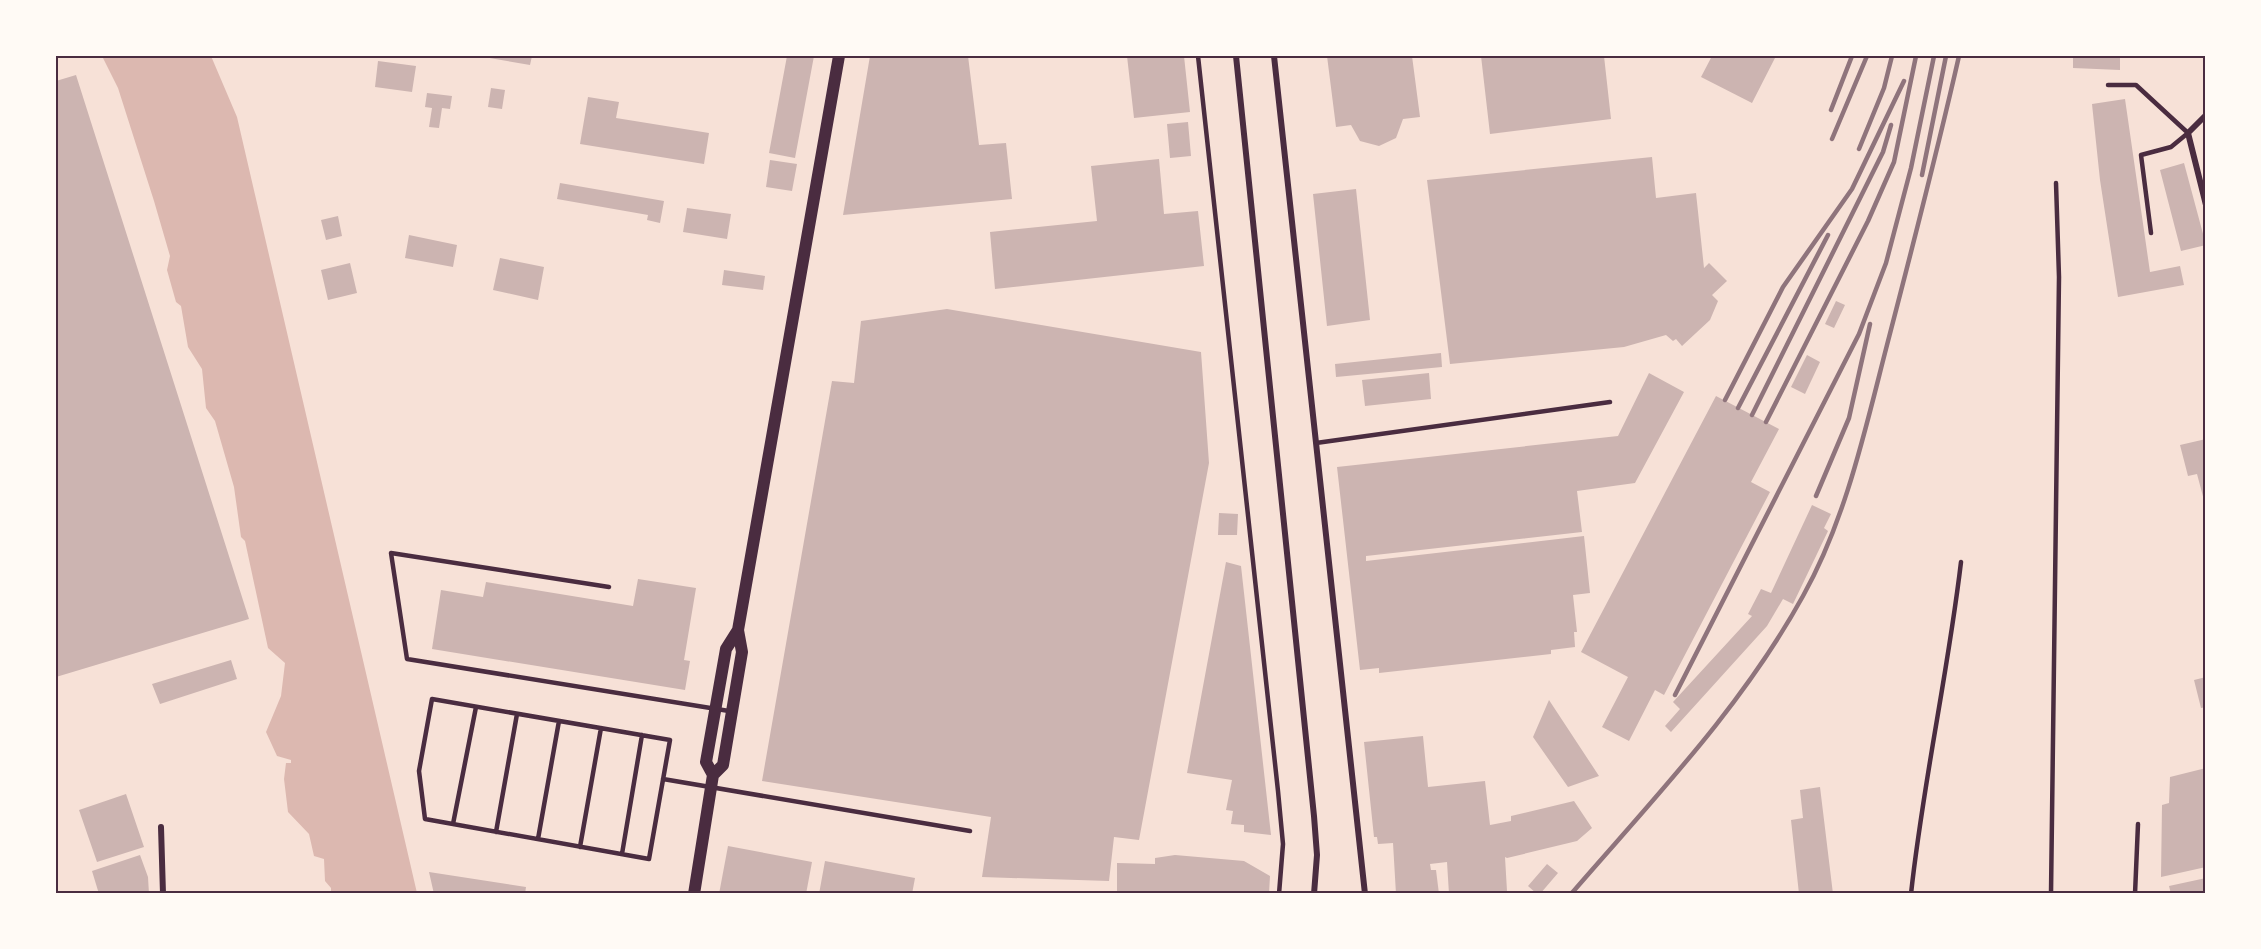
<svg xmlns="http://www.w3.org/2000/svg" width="2261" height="949" viewBox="0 0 2261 949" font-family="'Noto Sans',sans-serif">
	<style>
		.water { fill: #dcb8b0 }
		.building { fill: #ccb4b1 }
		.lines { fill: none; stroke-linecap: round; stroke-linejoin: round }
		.service { stroke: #4a2c40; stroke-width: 4.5 }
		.minor { stroke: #4a2c40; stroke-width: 6 }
		.secondary { stroke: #4a2c40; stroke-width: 12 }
		.rail { stroke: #8f747c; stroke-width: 4.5 }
		.neatline { fill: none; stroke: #4a2c40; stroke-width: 2 }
	</style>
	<rect width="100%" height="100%" fill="#f7e1d7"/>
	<!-- water -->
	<path class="water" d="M102 56H211L237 117 417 893H331V888L325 881 324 859 314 856 309 834 288 812 284 779 286 763H291V760L277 756 266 732 281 696 285 663 268 648 245 541 241 537 234 487 215 421 206 408 202 369 188 347 181 306 176 302 167 270 170 256 154 201 118 88Z"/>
	<!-- building -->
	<path class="building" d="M478 56H532L530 65Z
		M787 56H814L795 158 769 153Z
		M870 56H968L979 145 1006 143 1012 199 843 215Z
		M1127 56H1184L1190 112 1134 118Z
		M1327 56H1412L1420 117 1403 119 1396 138 1379 146 1360 141 1351 125 1336 127Z
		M1481 56H1604L1611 119 1490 134Z
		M1712 56H1776L1752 103 1701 77Z
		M2073 56H2120V70L2073 68Z
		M378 61 416 66 412 92 375 87Z
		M76 75 249 619 56 677V81Z
		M491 88 505 90 502 109 488 107Z
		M427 93 452 96 450 109 442 108 439 128 429 127 432 108 425 107Z
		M588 97 619 102 616 118 709 133 704 164 580 144Z
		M2125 99 2150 272 2180 266 2184 285 2118 297 2100 180 2092 104Z
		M1188 122 1191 156 1170 158 1167 124Z
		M1652 157 1656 198 1696 193 1704 268 1709 263 1727 281 1712 295 1718 301 1710 320 1682 346 1676 339 1673 341 1666 335 1624 347 1450 364 1427 180Z
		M1159 159 1164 214 1198 211 1204 266 995 289 990 232 1097 221 1091 166Z
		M770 160 797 164 792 191 766 187Z
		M2184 163 2206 245 2181 251 2160 170Z
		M560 183 664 201 660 223 647 220 648 215 557 199Z
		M1356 189 1370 320 1327 326 1313 194Z
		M687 208 731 214 727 239 683 232Z
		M338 216 342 236 326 240 321 220Z
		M409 235 457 245 453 267 405 258Z
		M500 258 544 267 538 300 493 290Z
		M350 263 357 293 328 300 321 270Z
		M724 270 765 276 763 290 722 285Z
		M1836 301 1845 305 1834 328 1825 324Z
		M947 309 1201 352 1209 463 1139 840 1114 837 1109 881 982 877 991 817 762 781 832 381 854 383 861 321Z
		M1441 353 1442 367 1336 377 1335 364Z
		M1807 355 1820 362 1805 394 1791 387Z
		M1429 373 1431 399 1365 406 1362 380Z
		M1649 373 1684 392 1635 483 1577 491 1582 532 1366 556V561L1584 536 1590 593 1573 595 1577 632H1574L1575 647 1551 650V654L1379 673V668L1360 670 1337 467 1618 436Z
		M1716 396 1779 429 1751 482 1770 492 1664 695 1655 690 1629 741 1602 727 1628 677 1581 652Z
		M2206 439V504H2205L2197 474 2188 476 2180 445Z
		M1812 505 1831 514 1824 528 1828 531 1793 604 1783 599 1767 626 1671 732 1665 726 1680 709 1673 702 1752 616 1748 614 1761 589 1771 593Z
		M1219 513 1238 514 1237 535H1218Z
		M1226 562 1241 566 1271 835 1244 832V825L1231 824 1233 811 1226 810 1232 780 1187 773Z
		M638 579 696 588 684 660 690 661 685 690 432 649 441 590 483 597 486 582 633 606Z
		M231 660 237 679 160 704 152 684Z
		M2206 677V707L2201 708 2194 680Z
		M1549 700 1599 776 1568 787 1533 737Z
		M1423 736 1428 787 1485 781 1490 825 1511 821V816L1574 801 1592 828 1577 841 1507 858 1505 857 1507 891 1449 894 1447 862 1430 864 1431 870H1436L1439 894H1396L1393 843 1378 844 1377 837H1374L1364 742Z
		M2206 768V867L2161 877 2162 805 2169 803 2170 777Z
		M1820 787 1833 894H1799L1791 820 1803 818 1800 790Z
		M126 794 144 847 97 862 79 810Z
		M728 846 812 862 806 894H719Z
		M140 855 148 877 149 894H99L92 871Z
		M1175 855 1244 861 1270 876 1269 894H1117V863L1155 864V858Z
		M825 861 915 878 912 894H819Z
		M1547 864 1558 873 1540 894H1537L1528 886Z
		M429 872 526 887 525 894H434Z
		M2206 878V894H2171L2169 886Z"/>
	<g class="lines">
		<!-- service -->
		<path class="service" d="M1198 56 1278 791 1283 844 1279 894
			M2108 85H2136L2188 133 2171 147 2141 155 2151 233
			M1316 443 1610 402
			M609 587 391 553 407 659 729 711
			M432 699 670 740 649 859 425 819 419 771Z
			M663 779 970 831
			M453 824 476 707
			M496 832 517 714
			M538 839 559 721
			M580 847 601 728
			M622 854 642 735
			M1911 894C1923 782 1948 673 1961 562
			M2051 894 2059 277 2056 183
			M2135 894 2138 824"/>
		<!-- minor -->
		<path class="minor" d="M1236 56 1314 816 1317 855 1314 894
			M1274 56 1365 894
			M2206 115 2188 133 2206 205
			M161 827 163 894"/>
		<!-- secondary -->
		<path class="secondary" d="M713 775 706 762 726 649 738 630 839 56
			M694 894 713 775 723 765 742 652 738 630"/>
		<!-- rail -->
		<path class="rail" d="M1831 110 1852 56
			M1832 139 1867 56
			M1859 149 1884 88 1892 56
			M1922 175 1946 56
			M1725 400 1783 287 1852 189 1904 81
			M1738 408 1828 235
			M1752 415 1883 152 1891 125
			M1766 422 1868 221 1894 162 1916 56
			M1816 496 1849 418 1870 324
			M1675 695 1859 334 1886 263 1911 168 1934 56
			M1571 894C1654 798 1742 707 1803 596 1846 519 1865 430 1887 345 1912 249 1937 153 1959 56"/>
	</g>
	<!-- border -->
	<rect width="2261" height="949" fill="none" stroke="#fffaf5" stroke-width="114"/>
	<rect x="57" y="57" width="2147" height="835" class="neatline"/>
</svg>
